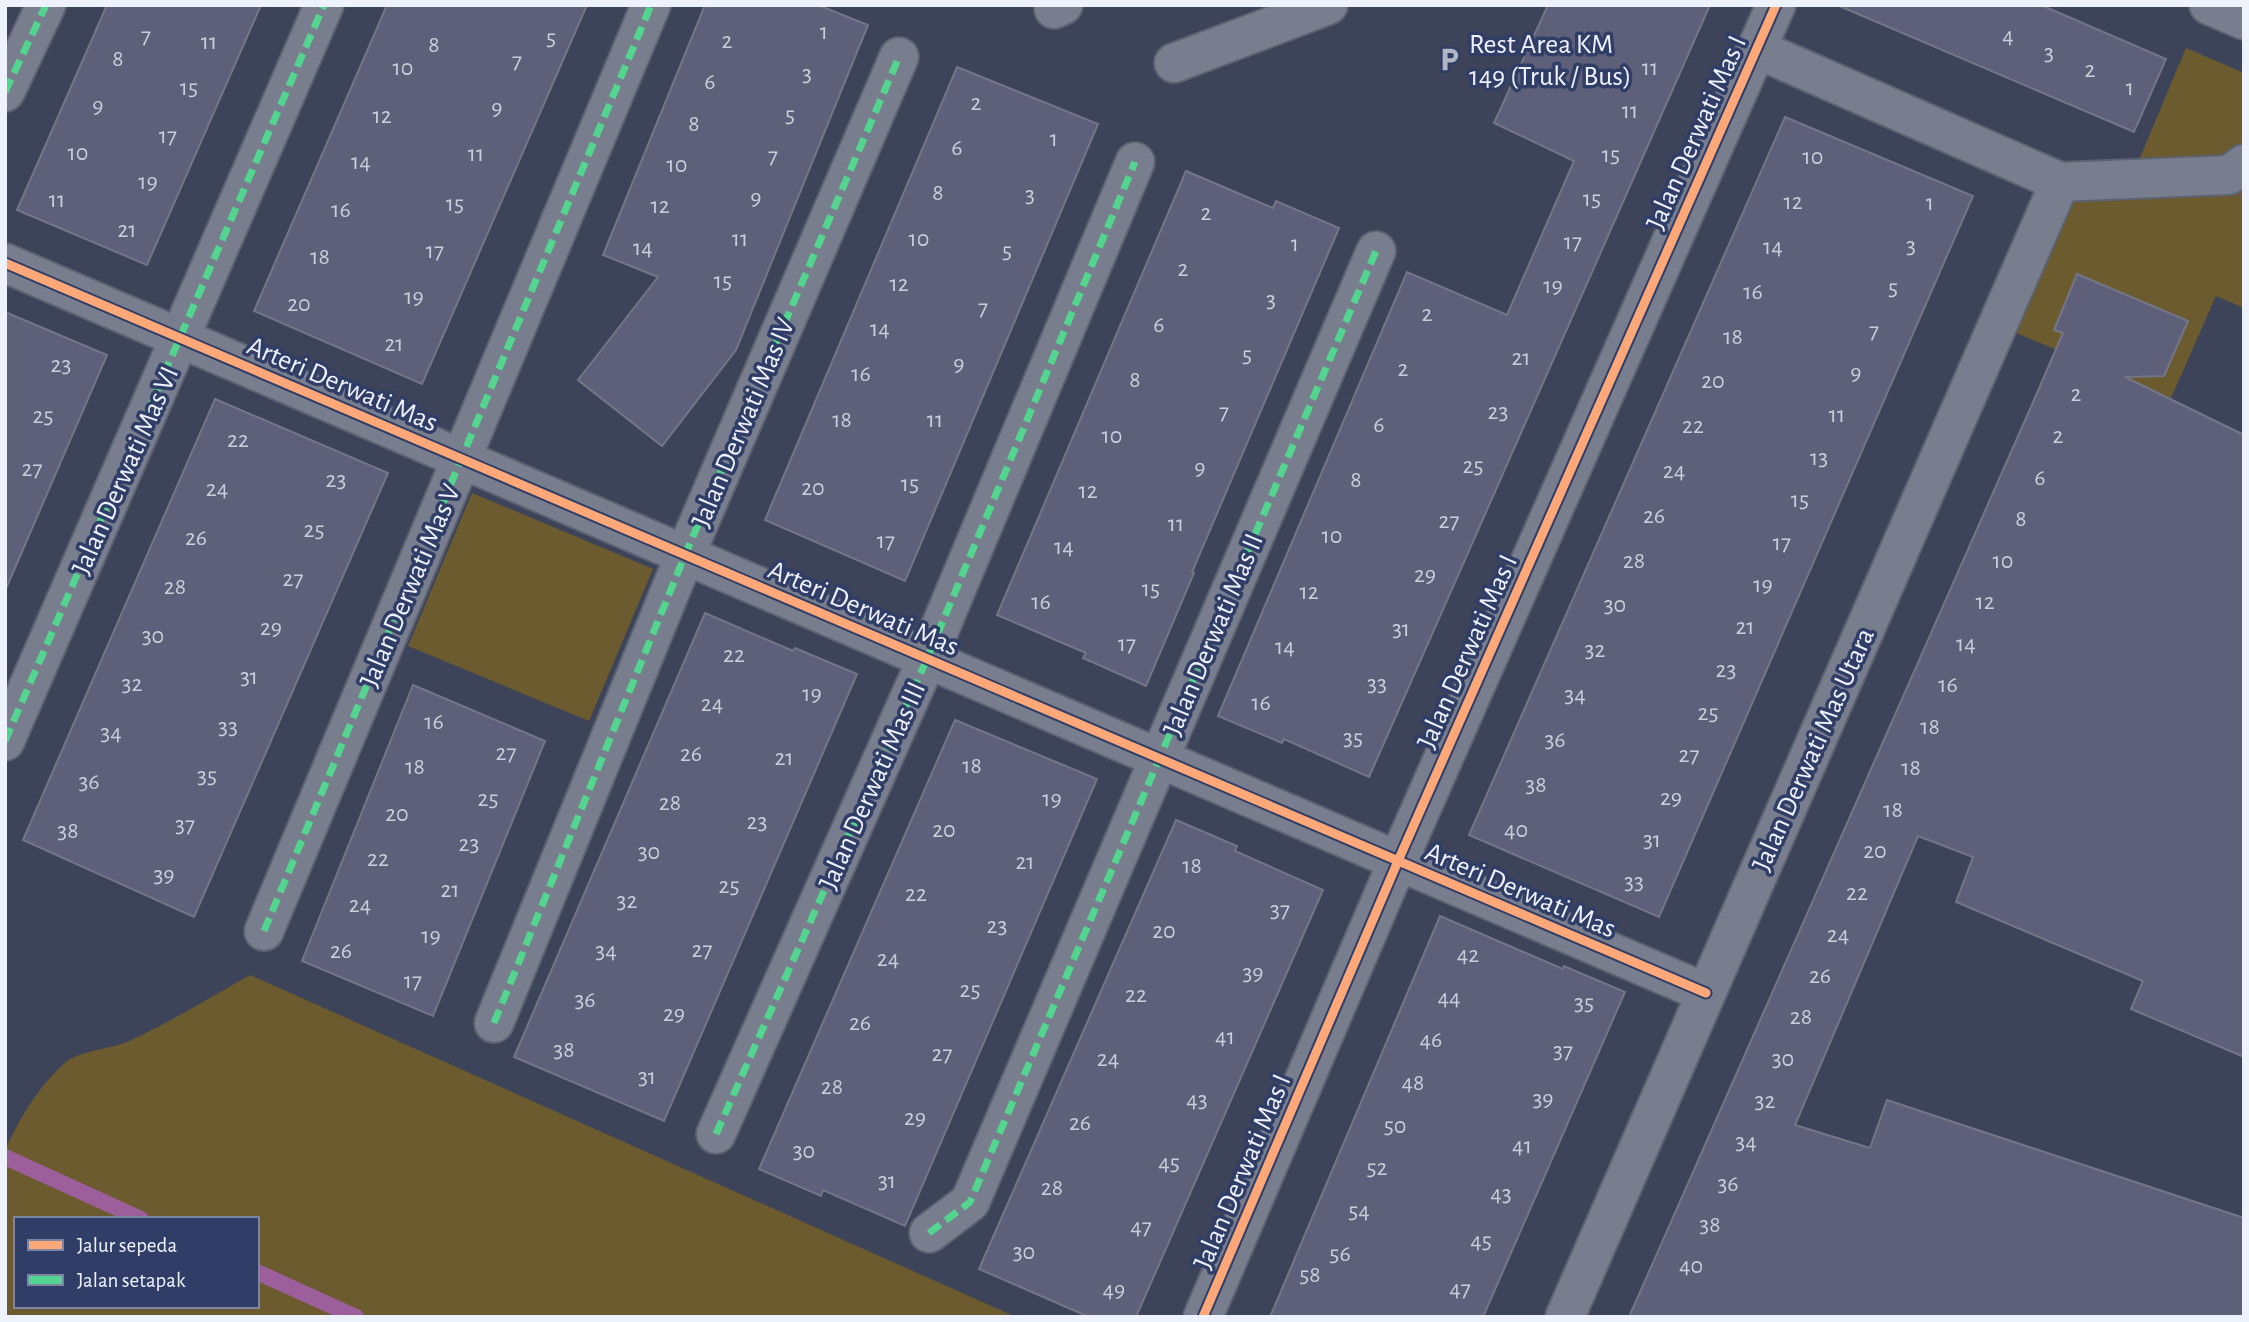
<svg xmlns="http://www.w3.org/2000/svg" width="2249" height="1322" viewBox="0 0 2249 1322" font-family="'Alegreya Sans',sans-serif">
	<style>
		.green { fill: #6c5b2e; fill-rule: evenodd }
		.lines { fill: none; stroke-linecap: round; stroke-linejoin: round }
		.stream { stroke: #9d5e9c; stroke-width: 16 }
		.building { fill: #5e5f78; stroke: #737689; stroke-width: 2 }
		.minor-casing { stroke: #5c6271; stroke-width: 42 }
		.minor { stroke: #787e8d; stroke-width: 38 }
		.quiet { stroke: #53d58f; stroke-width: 7; stroke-dasharray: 14 7; stroke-linecap: butt }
		.cycleway-casing { stroke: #303e67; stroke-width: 13 }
		.cycleway { stroke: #fea87a; stroke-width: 9 }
		.labels { text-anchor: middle; stroke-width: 7; stroke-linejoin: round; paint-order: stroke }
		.number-label { font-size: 24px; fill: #cacddb }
		.poi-label { font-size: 28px; fill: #eef2fc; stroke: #303e67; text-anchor: start }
		.street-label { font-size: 28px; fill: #eef2fc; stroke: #303e67 }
	</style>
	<rect width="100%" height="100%" fill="#3d445a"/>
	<!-- green -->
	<path class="green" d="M2186 48 2244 73V308L2216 296 2171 398 2014 332 2070 201 2124 196Z
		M472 493 653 569 589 721 408 646Z
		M250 975 1016 1317H5V1150C20 1118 39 1085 66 1062 79 1051 110 1049 127 1042 169 1023 209 998 250 975ZM16 1219H257V1306H16Z"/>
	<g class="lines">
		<!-- stream -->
		<path class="stream" d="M5 1157 141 1219
			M257 1272 356 1317"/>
	</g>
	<!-- building -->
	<path class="building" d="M107 5H261L147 265 17 210Z
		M387 5H587L422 384 254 311Z
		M705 5H818L868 25 736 350 662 446 578 380 658 277 603 255Z
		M1548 5H1710L1369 777 1284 739 1282 743 1218 716 1407 272 1507 315 1574 161 1494 123Z
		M1837 5H2041L2166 59 2134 132Z
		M957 67 1098 124 905 581 765 520Z
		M1785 117 1973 196 1659 917 1469 835Z
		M1186 171 1273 208 1276 201 1339 228 1192 572 1194 573 1146 686 1083 658 1086 653 997 615Z
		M2077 274 2188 321 2164 376 2125 377 2244 435V1057L2131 1009 2143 981 1956 902 1973 857 1918 836 1795 1125 1870 1148 1887 1100 2244 1218V1317H1629L2034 400 2063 333 2054 330Z
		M5 312 107 355 5 591Z
		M215 399 388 473 194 917 23 840Z
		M705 613 793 651 795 648 857 674 664 1121 514 1057Z
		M413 685 545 741 433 1016 302 961Z
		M955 720 1097 779 905 1226 823 1190 821 1196 759 1169Z
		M1176 820 1237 846 1235 851 1323 890 1136 1317H1089L979 1269Z
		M1440 916 1563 969 1564 966 1625 992 1483 1317H1270Z"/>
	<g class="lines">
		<defs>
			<path id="minor" d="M2209 5 2244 20
				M1054 9 1063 5
				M1757 49 2060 182 2229 175 2244 164
				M1174 63 1328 5
				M5 92 46 5
				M5 263 1706 993
				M5 741 324 5
				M264 931 651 5
				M494 1023 685 555 899 57
				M716 1134 927 659 1135 162
				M929 1233 970 1202 1376 251
				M1203 1317 1398 861 1776 5
				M1565 1317 2060 182"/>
		</defs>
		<!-- minor casing -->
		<use href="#minor" class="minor-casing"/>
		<!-- minor -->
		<use href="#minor" class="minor"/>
		<!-- quiet -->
		<path class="quiet" d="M5 92 46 5
			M5 741 324 5
			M264 931 651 5
			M494 1023 685 555 899 57
			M716 1134 927 659 1135 162
			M929 1233 970 1202 1376 251"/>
		<defs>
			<path id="cycleway" d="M5 263 1706 993
				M1203 1317 1398 861 1776 5"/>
		</defs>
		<!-- cycleway casing -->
		<use href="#cycleway" class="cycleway-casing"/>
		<!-- cycleway -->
		<use href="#cycleway" class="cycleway"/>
	</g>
	<!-- icons -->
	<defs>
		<symbol id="parking-bare" viewBox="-9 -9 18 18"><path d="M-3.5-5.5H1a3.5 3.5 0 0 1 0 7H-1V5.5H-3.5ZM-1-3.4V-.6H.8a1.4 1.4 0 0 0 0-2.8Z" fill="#b0b5c3" stroke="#303e67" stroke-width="2.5" paint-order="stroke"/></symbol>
	</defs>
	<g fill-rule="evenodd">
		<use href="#parking-bare" x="1432" y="42" width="35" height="35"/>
	</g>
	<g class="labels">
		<!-- number labels -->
		<g class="number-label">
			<text x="824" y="39">1</text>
			<text x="146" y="43">7</text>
			<text x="2008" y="43">4</text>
			<text x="551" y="45">5</text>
			<text x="727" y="48">2</text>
			<text x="209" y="49">11</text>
			<text x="434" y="52">8</text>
			<text x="2049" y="60">3</text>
			<text x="118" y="66">8</text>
			<text x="517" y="68">7</text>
			<text x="403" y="75">10</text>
			<text x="1650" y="75">11</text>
			<text x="2090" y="77">2</text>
			<text x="807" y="81">3</text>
			<text x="710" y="89">6</text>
			<text x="189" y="95">15</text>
			<text x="2130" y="95">1</text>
			<text x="976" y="110">2</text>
			<text x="98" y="113">9</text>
			<text x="497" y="115">9</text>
			<text x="1630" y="118">11</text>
			<text x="790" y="122">5</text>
			<text x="382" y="123">12</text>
			<text x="694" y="131">8</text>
			<text x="168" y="143">17</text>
			<text x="1054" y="146">1</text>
			<text x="957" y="155">6</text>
			<text x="78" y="160">10</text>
			<text x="476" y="161">11</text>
			<text x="1611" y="162">15</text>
			<text x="773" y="163">7</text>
			<text x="1813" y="164">10</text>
			<text x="361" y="169">14</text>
			<text x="677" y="172">10</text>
			<text x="148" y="189">19</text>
			<text x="938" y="200">8</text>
			<text x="1030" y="202">3</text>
			<text x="756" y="205">9</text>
			<text x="1592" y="206">15</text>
			<text x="57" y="207">11</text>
			<text x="1793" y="209">12</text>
			<text x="1930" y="210">1</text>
			<text x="455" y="211">15</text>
			<text x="660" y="213">12</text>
			<text x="341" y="217">16</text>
			<text x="1206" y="220">2</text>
			<text x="127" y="237">21</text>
			<text x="740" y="246">11</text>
			<text x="919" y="246">10</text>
			<text x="1573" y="249">17</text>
			<text x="1295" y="251">1</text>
			<text x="1911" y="253">3</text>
			<text x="1773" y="254">14</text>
			<text x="643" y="255">14</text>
			<text x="435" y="258">17</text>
			<text x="1007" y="258">5</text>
			<text x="320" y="264">18</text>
			<text x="1183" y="276">2</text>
			<text x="723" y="288">15</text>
			<text x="899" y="291">12</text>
			<text x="1553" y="293">19</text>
			<text x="1893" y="295">5</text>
			<text x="1753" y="299">16</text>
			<text x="414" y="304">19</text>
			<text x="1271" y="307">3</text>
			<text x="299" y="311">20</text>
			<text x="983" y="315">7</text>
			<text x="1427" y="321">2</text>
			<text x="1159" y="332">6</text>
			<text x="880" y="336">14</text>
			<text x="1874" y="338">7</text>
			<text x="1733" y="344">18</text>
			<text x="394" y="351">21</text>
			<text x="1247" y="362">5</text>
			<text x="1521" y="365">21</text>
			<text x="959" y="371">9</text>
			<text x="61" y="372">23</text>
			<text x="1403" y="376">2</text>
			<text x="1856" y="380">9</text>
			<text x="861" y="381">16</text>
			<text x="1135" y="387">8</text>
			<text x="1713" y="388">20</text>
			<text x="2076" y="401">2</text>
			<text x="1224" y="419">7</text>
			<text x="1498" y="419">23</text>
			<text x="1837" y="422">11</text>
			<text x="43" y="423">25</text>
			<text x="842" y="427">18</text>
			<text x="935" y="427">11</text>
			<text x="1379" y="432">6</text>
			<text x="1693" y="433">22</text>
			<text x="1112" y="443">10</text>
			<text x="2058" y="443">2</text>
			<text x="238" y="447">22</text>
			<text x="1819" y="465">13</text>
			<text x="1473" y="473">25</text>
			<text x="1200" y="475">9</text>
			<text x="32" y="476">27</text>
			<text x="1674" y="478">24</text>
			<text x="2040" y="485">6</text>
			<text x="336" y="487">23</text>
			<text x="1356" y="487">8</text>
			<text x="910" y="491">15</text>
			<text x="813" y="495">20</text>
			<text x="217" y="496">24</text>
			<text x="1088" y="498">12</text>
			<text x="1800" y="507">15</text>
			<text x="1654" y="523">26</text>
			<text x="2021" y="526">8</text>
			<text x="1449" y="528">27</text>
			<text x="1176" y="531">11</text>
			<text x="314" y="537">25</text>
			<text x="1332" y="543">10</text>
			<text x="196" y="545">26</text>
			<text x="886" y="548">17</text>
			<text x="1782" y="550">17</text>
			<text x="1064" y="554">14</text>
			<text x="1634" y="568">28</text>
			<text x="2003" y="568">10</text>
			<text x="1425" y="582">29</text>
			<text x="293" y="586">27</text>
			<text x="1763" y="592">19</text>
			<text x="175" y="594">28</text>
			<text x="1151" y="596">15</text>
			<text x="1309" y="599">12</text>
			<text x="1041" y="609">16</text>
			<text x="1985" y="609">12</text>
			<text x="1615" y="612">30</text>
			<text x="1745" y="634">21</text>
			<text x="271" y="635">29</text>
			<text x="1401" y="636">31</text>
			<text x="153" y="643">30</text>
			<text x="1127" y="651">17</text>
			<text x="1966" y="651">14</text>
			<text x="1285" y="654">14</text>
			<text x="1595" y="657">32</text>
			<text x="734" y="662">22</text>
			<text x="1726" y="677">23</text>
			<text x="249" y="684">31</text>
			<text x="132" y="691">32</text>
			<text x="1377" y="691">33</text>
			<text x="1948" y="692">16</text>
			<text x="812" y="701">19</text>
			<text x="1575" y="702">34</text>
			<text x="1261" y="710">16</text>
			<text x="712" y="711">24</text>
			<text x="1708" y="720">25</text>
			<text x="434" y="729">16</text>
			<text x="228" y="734">33</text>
			<text x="1930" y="734">18</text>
			<text x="111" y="740">34</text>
			<text x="1353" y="745">35</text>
			<text x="1555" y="747">36</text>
			<text x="506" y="760">27</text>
			<text x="691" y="761">26</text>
			<text x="1689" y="762">27</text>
			<text x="784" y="765">21</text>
			<text x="972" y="773">18</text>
			<text x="415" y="774">18</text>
			<text x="1911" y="775">18</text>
			<text x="207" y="783">35</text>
			<text x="89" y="789">36</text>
			<text x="1536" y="792">38</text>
			<text x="1671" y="805">29</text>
			<text x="488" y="806">25</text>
			<text x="1052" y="806">19</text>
			<text x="670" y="810">28</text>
			<text x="1893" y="817">18</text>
			<text x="397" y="821">20</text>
			<text x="757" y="829">23</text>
			<text x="185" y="832">37</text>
			<text x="944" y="837">20</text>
			<text x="1516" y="837">40</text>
			<text x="68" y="838">38</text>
			<text x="1652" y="847">31</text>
			<text x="469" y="851">23</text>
			<text x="1875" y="858">20</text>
			<text x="649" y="859">30</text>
			<text x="378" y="866">22</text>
			<text x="1025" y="869">21</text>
			<text x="1192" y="873">18</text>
			<text x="164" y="882">39</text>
			<text x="1634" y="889">33</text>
			<text x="729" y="893">25</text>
			<text x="450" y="897">21</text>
			<text x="1857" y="900">22</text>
			<text x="916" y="901">22</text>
			<text x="627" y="908">32</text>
			<text x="360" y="912">24</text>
			<text x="1280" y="917">37</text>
			<text x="997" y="933">23</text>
			<text x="1164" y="938">20</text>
			<text x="1838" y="942">24</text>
			<text x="431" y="943">19</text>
			<text x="702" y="957">27</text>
			<text x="341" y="958">26</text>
			<text x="606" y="958">34</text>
			<text x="1468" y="962">42</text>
			<text x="888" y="966">24</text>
			<text x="1253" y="980">39</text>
			<text x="1820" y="983">26</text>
			<text x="413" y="988">17</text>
			<text x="970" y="997">25</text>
			<text x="1136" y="1002">22</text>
			<text x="1449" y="1005">44</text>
			<text x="585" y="1007">36</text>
			<text x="1584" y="1010">35</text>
			<text x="674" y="1021">29</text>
			<text x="1801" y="1024">28</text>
			<text x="860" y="1030">26</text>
			<text x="1225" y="1044">41</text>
			<text x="1431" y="1047">46</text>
			<text x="564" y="1057">38</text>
			<text x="1563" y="1058">37</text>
			<text x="942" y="1061">27</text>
			<text x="1108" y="1066">24</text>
			<text x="1783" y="1066">30</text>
			<text x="647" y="1084">31</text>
			<text x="1413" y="1090">48</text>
			<text x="832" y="1094">28</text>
			<text x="1543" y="1106">39</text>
			<text x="1197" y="1107">43</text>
			<text x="1765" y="1108">32</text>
			<text x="915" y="1125">29</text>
			<text x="1080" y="1130">26</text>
			<text x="1395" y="1133">50</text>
			<text x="1746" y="1149">34</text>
			<text x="1522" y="1153">41</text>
			<text x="804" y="1158">30</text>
			<text x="1169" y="1170">45</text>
			<text x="1377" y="1175">52</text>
			<text x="887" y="1188">31</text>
			<text x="1728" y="1191">36</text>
			<text x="1052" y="1195">28</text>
			<text x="1501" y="1201">43</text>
			<text x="1359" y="1218">54</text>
			<text x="1710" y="1232">38</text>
			<text x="1141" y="1234">47</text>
			<text x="1481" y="1248">45</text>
			<text x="1024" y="1259">30</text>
			<text x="1340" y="1261">56</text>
			<text x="1691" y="1273">40</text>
			<text x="1310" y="1282">58</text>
			<text x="1460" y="1296">47</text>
			<text x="1114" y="1297">49</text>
		</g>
		<!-- poi labels -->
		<g class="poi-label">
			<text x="1469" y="53">Rest Area KM<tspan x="1469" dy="32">149 (Truk / Bus)</tspan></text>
		</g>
		<!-- street labels -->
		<g class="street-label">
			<text transform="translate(1695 132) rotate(-66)" y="10">Jalan Derwati Mas I</text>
			<text transform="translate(343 383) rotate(23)" y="10">Arteri Derwati Mas</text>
			<text transform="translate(742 422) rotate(-67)" y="10">Jalan Derwati Mas IV</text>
			<text transform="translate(124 470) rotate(-66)" y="10">Jalan Derwati Mas VI</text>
			<text transform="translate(409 585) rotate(-67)" y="10">Jalan Derwati Mas V</text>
			<text transform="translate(864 607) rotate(23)" y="10">Arteri Derwati Mas</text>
			<text transform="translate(1212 634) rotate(-67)" y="10">Jalan Derwati Mas II</text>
			<text transform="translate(1466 651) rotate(-66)" y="10">Jalan Derwati Mas I</text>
			<text transform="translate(1812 749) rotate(-66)" y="10">Jalan Derwati Mas Utara</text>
			<text transform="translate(871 785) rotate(-66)" y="10">Jalan Derwati Mas III</text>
			<text transform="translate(1521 889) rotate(23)" y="10">Arteri Derwati Mas</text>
			<text transform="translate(1241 1171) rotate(-67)" y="10">Jalan Derwati Mas I</text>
		</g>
	</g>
	<!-- border -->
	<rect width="2249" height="1322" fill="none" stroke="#eef2fc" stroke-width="14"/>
	<!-- legend -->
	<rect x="14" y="1217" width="245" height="91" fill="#303e67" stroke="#7c86a3" stroke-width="2"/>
	<rect x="28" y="1240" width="35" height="10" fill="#fea87a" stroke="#7c86a3" stroke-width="2"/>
	<text x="77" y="1252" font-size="21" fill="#eef2fc">Jalur sepeda</text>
	<rect x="28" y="1275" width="35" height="10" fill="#53d58f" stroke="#7c86a3" stroke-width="2"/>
	<text x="77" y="1287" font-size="21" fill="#eef2fc">Jalan setapak</text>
</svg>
